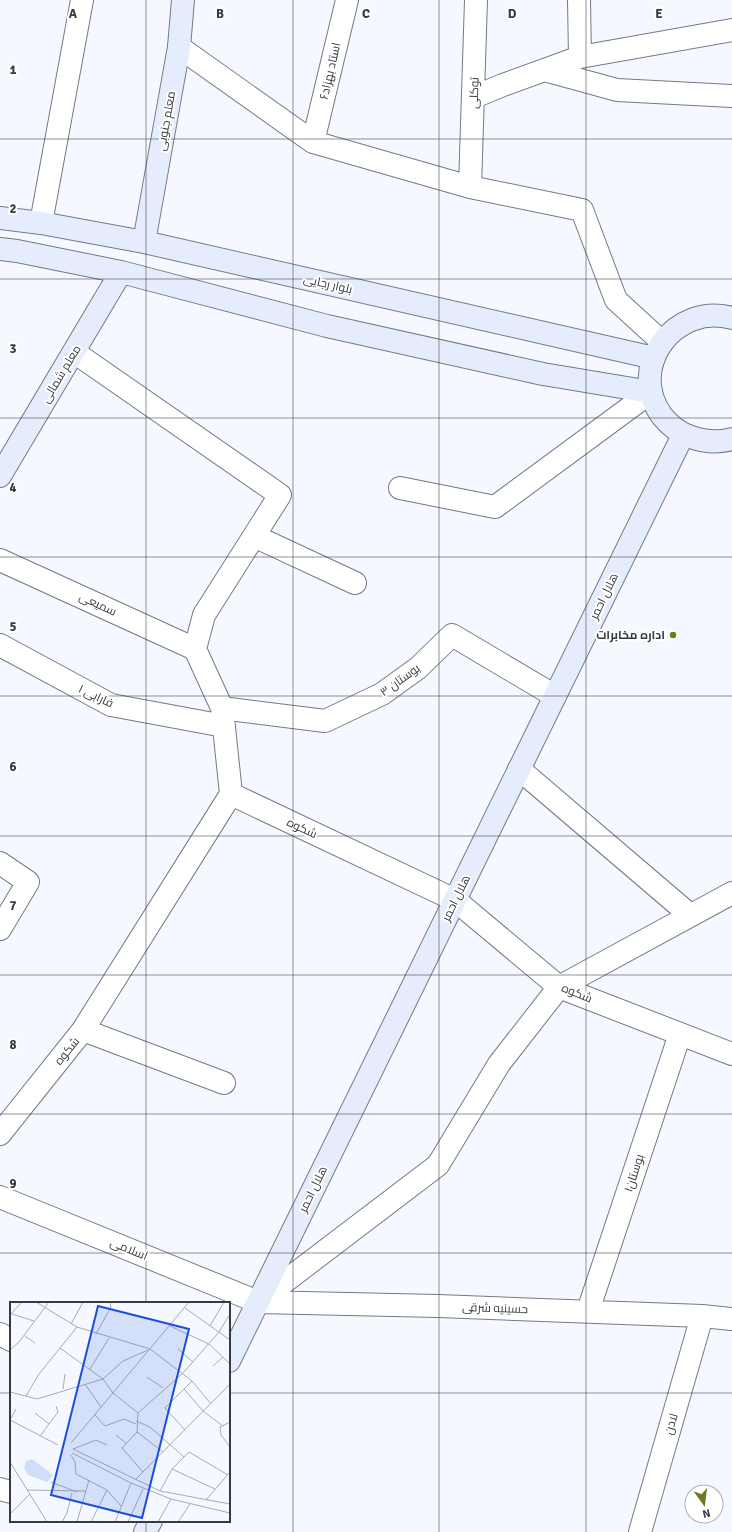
<svg xmlns="http://www.w3.org/2000/svg" width="732" height="1532" viewBox="0 0 732 1532" font-family="Signika,Cairo,sans-serif">
	<style>
		.lines { fill: none; stroke-linecap: round; stroke-linejoin: round }
		.street-casing { stroke: #737a87; stroke-width: 24 }
		.secondary-casing { stroke: #737a87; stroke-width: 24 }
		.street { stroke: #fff; stroke-width: 22 }
		.secondary { stroke: #e5edfc; stroke-width: 22 }
		.grid { fill: none; stroke: #373a40; stroke-width: 1; stroke-opacity: 0.55 }
		.poi-dot { fill: #747921; stroke: #fff; stroke-width: 1.5 }
		.labels { text-anchor: middle; stroke-width: 4; stroke-linejoin: round; paint-order: stroke }
		.street-label { font-size: 12px; fill: #373a40; stroke: #fff }
		.poi-label { font-size: 12px; font-weight: bold; fill: #373a40; stroke: #fff; text-anchor: end }
		.inset-road { fill: none; stroke: #a9adb3; stroke-width: 1 }
		.view { fill: #1d4ed8; fill-opacity: 0.15; stroke: #1d4ed8; stroke-width: 2 }
		.inset-edge { fill: none; stroke: #373a40; stroke-width: 2 }
		.grid-label { font-size: 13px; text-anchor: middle; font-weight: bold; fill: #373a40; stroke: #fff; stroke-width: 4; stroke-linejoin: round; paint-order: stroke }
	</style>
	<rect width="100%" height="100%" fill="#f5f9ff"/>
	<g class="lines">
		<defs>
			<path id="street" d="M579 0 580 57
				M179 47 313 142 470 187 582 210 616 300 662 342
				M544 70 617 90 732 96
				M474 97 503 85 580 57 732 30
				M313 142 347 0
				M470 187 476 0
				M41 223 82 0
				M74 352 280 495 204 615 195 649 222 708 231 794
				M400 488 495 507 651 392
				M254 536 355 583
				M0 560 195 649
				M0 645 111 705 224 726
				M222 708 325 721 382 694 418 668 452 635 555 696
				M519 769 690 915
				M0 863 28 882 0 929
				M83 1030 224 1083
				M0 1134 83 1030 231 794 455 900 559 987 732 1054
				M0 1197 258 1302 438 1306 702 1316 732 1319
				M258 1302 438 1165 499 1064 559 987 732 893
				M588 1311 680 1034
				M0 1334 11 1340
				M0 1489 11 1492
				M640 1532 702 1316"/>
			<path id="secondary" d="M0 218 41 223 144 242 654 358
				M144 242 179 47 183 0
				M0 249 17 251 121 272 327 326 543 374 651 392
				M732 318C675 302 626 367 662 416 670 426 679 433 691 437 705 442 718 443 732 439
				M0 476 121 272
				M229 1361 683 435
				M145 1532 151 1521"/>
		</defs>
		<!-- street casing -->
		<use href="#street" class="street-casing"/>
		<!-- secondary casing -->
		<use href="#secondary" class="secondary-casing"/>
		<!-- street -->
		<use href="#street" class="street"/>
		<!-- secondary -->
		<use href="#secondary" class="secondary"/>
	</g>
	<!-- grid -->
	<path class="grid" d="M146 0V1303M293 0V1532M439 0V1532M586 0V1532M0 139H732M0 279H732M0 418H732M0 557H732M0 696H732M0 836H732M0 975H732M0 1114H732M0 1253H732M0 1393H11M229 1393H732M146 1521V1532"/>
	<!-- markers -->
	<circle class="poi-dot" cx="673" cy="635" r="4"/>
	<g class="labels">
		<!-- street labels -->
		<g class="street-label">
			<text transform="translate(330 71) rotate(-77)" y="4">استاد بهزاد۶</text>
			<text transform="translate(474 93) rotate(-88)" y="4">توکلی</text>
			<text transform="translate(166 121) rotate(-80)" y="4">معلم جنوبی</text>
			<text transform="translate(328 284) rotate(13)" y="4">بلوار رجایی</text>
			<text transform="translate(61 374) rotate(-59)" y="4">معلم شمالی</text>
			<text transform="translate(604 596) rotate(-64)" y="4">هلال احمر</text>
			<text transform="translate(98 604) rotate(25)" y="4">سمیعی</text>
			<text transform="translate(400 680) rotate(-36)" y="4">بوستان ٣</text>
			<text transform="translate(96 696) rotate(26)" y="4">فارابی ۱</text>
			<text transform="translate(302 828) rotate(25)" y="4">شکوه</text>
			<text transform="translate(456 898) rotate(-64)" y="4">هلال احمر</text>
			<text transform="translate(577 993) rotate(22)" y="4">شکوه</text>
			<text transform="translate(67 1051) rotate(-51)" y="4">شکوه</text>
			<text transform="translate(634 1173) rotate(-72)" y="4">بوستان۱</text>
			<text transform="translate(313 1189) rotate(-64)" y="4">هلال احمر</text>
			<text transform="translate(129 1249) rotate(22)" y="4">اسلامی</text>
			<text transform="translate(495 1308) rotate(2)" y="4">حسینیه شرقی</text>
			<text transform="translate(671 1424) rotate(-74)" y="4">لادن</text>
		</g>
		<!-- poi labels -->
		<g class="poi-label">
			<text x="665" y="639">اداره مخابرات</text>
		</g>
	</g>
	<!-- overview -->
	<g transform="translate(10 1302)">
		<rect width="220" height="220" fill="#f5f9ff"/>
		<path d="M22 157 43 173 37 180 18 173 14 166 16 159Z" fill="#cfdffa"/>
		<path class="inset-road" d="M26 0 67 25 140 47 182 79 201 102M175 6 220 38M1 12 12 0M2 12 24 19M61 22 73 0M160 24 199 42 220 62M200 24 214 0M86 32 101 5 100 0M15 34 25 41M50 46 93 77 103 91 128 111 173 71 209 30 220 12M168 47 183 60M0 48 9 40 39 0M203 64 213 55M80 67 99 36M137 75 153 86M75 82 91 105M53 87 55 72M174 87 193 109 213 124M0 90 27 97 93 77 113 59 138 48M16 94 29 72 67 25M25 111 39 122M128 111 127 130 112 146 133 170M85 113 95 124 114 117 126 122M0 118 6 107M0 118 48 143M126 119 140 125 174 155M220 120 210 125 211 133 220 145M175 128 155 106 182 79M127 130 153 150M106 133 117 142M30 134 48 110 46 104M61 141 179 0M63 147 86 138 97 143M63 147 150 189 220 202M62 151 121 181 161 197 220 211M61 153 65 160 66 172 97 188 111 204M0 160 37 220M162 167 205 187M125 178 220 82M41 180 67 190M18 188 76 189M150 189 162 167 179 150 218 173M196 198 220 170M0 212 20 192M52 220 57 211 62 191M67 220 79 178M81 220 97 188M105 220 121 181M118 220 133 187M148 220 161 197M168 220 180 202"/>
		<path class="view" d="M88 4 179 27 132 216 41 193Z"/>
		<rect width="220" height="220" class="inset-edge"/>
	</g>
	<g class="grid-label">
		<text x="73" y="18">A</text>
		<text x="220" y="18">B</text>
		<text x="366" y="18">C</text>
		<text x="512" y="18">D</text>
		<text x="659" y="18">E</text>
		<text x="13" y="74">1</text>
		<text x="13" y="213">2</text>
		<text x="13" y="353">3</text>
		<text x="13" y="492">4</text>
		<text x="13" y="631">5</text>
		<text x="13" y="771">6</text>
		<text x="13" y="910">7</text>
		<text x="13" y="1049">8</text>
		<text x="13" y="1188">9</text>
	</g>
	<!-- north arrow -->
	<g transform="translate(704 1504) rotate(166)"><circle r="19" fill="#ffffff" stroke="#afb0b3"/>
	<path d="M0-3L7 15L0 10L-7 15Z" fill="#747921"/>
	<text y="-6" font-size="11" font-weight="bold" text-anchor="middle" fill="#373a40">N</text>
	</g>
</svg>
